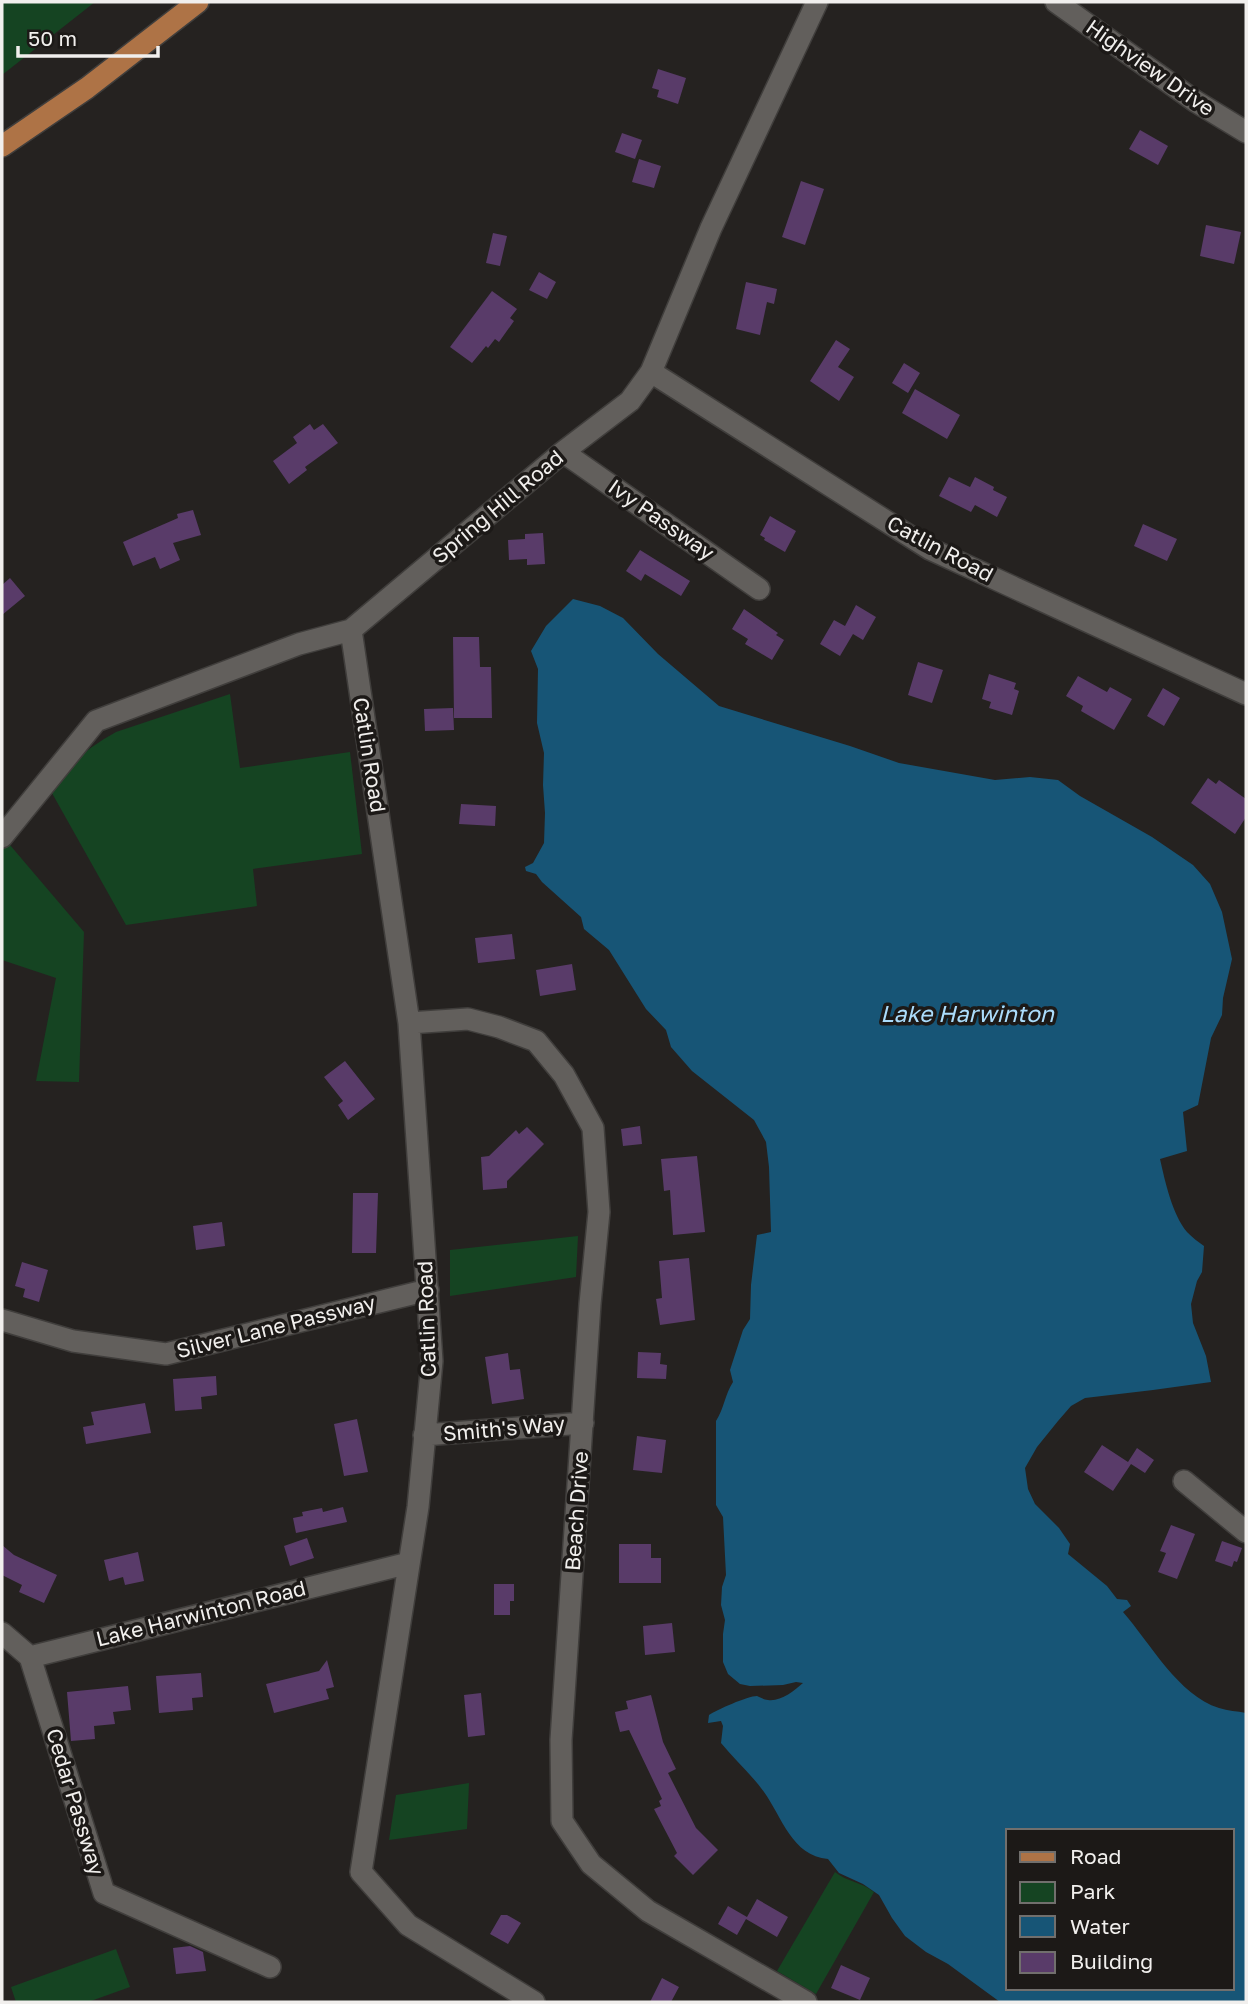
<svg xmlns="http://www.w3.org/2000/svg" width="1248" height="2004" viewBox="0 0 1248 2004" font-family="'Golos Text',sans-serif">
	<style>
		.green { fill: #154422 }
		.water { fill: #175576; fill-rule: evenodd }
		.building { fill: #593b69 }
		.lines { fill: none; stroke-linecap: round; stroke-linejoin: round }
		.minor-casing { stroke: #403e3c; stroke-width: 24 }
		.major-casing { stroke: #403e3c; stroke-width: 24 }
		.minor { stroke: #625f5c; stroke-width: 21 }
		.major { stroke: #ae7346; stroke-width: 21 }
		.labels { text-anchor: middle; stroke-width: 7; stroke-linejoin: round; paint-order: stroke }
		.street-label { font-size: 21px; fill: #f1efed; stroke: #1c1917 }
		.water-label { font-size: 23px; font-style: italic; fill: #abdcfb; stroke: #1c1917 }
	</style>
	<rect width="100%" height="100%" fill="#252220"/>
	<!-- green -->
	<path class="green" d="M2 2H95L2 75Z
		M230 694 240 768 350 752 362 854 253 869 257 906 126 925 48 786C69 764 89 747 116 732Z
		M4 838 84 932 79 1082 36 1081 56 978 2 960V842Z
		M578 1236 576 1277 450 1296V1250Z
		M469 1783 467 1829 389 1840 396 1795Z
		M835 1872C847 1882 862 1882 874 1892L816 1994 777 1971Z
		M116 1949 130 1987 88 2002H16L11 1987Z"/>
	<!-- water -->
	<path class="water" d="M573 599 600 606 623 618 658 654 719 706 850 746 899 763 995 780 1030 777 1058 780 1080 796 1152 837 1193 865 1210 884 1222 912 1232 959 1223 998 1222 1015 1211 1038 1198 1105 1183 1112 1187 1151 1160 1159C1165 1181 1172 1214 1187 1232 1192 1237 1198 1242 1204 1246L1202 1272 1197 1281 1191 1304 1193 1323 1206 1356 1211 1382 1153 1390 1085 1398 1071 1406 1058 1421 1037 1447 1025 1468 1028 1489 1035 1504 1059 1528 1070 1544 1068 1554 1107 1586 1117 1599 1127 1600 1131 1606 1123 1612C1151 1644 1178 1695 1219 1708 1228 1711 1237 1711 1246 1713V2002H1000L948 1964 926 1952 905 1936 892 1918 879 1895 863 1884 839 1873 828 1859C792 1856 782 1817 764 1792 751 1774 735 1760 721 1743L723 1726 721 1721 708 1723 709 1715C716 1710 748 1696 757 1696 760 1697 764 1700 768 1700 780 1702 794 1691 803 1683L796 1682 783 1685 750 1686 740 1684 728 1674 723 1662V1634L725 1620 721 1605 722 1587 726 1575 723 1517 716 1505V1421C724 1409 725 1394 733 1382L730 1370 743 1330 750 1319 751 1285 757 1235 771 1232 769 1167 766 1142 754 1120 692 1071 671 1047 666 1030 646 1009 609 950 584 929 581 917 542 882 536 874 526 871 525 867 533 863 544 843 545 813 543 785 544 753 537 723 538 669 531 651 546 626ZM1008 1831H1232V1988H1008Z"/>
	<!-- building -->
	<path class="building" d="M658 69 686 78 678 104 657 97 659 90 652 88Z
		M1140 130 1168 146 1158 165 1129 149Z
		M622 133 642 140 635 159 615 152Z
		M639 159 661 166 654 188 632 182Z
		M801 181 824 189 805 245 782 237Z
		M1206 225 1241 232 1234 264 1200 256Z
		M493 233 507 236 500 266 486 263Z
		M539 272 556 282 547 299 529 290Z
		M746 282 777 289 774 304 767 302 760 335 736 329Z
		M492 291 517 309 510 318 514 321 499 342 495 339 488 348 486 346 472 363 450 347Z
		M836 340 850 349 838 367 854 377 839 401 810 381Z
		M904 363 920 373 908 393 892 383Z
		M915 389 960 415 947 439 902 413Z
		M310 424 314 430 323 424 338 443 305 467 307 470 289 484 273 461 297 443 293 437Z
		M949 477 970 487 975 477 994 487 993 490 1007 497 997 517 975 505 971 512 939 496Z
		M193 510 201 535 173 543 180 560 160 569 155 557 133 566 123 542 178 518 177 514Z
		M770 516 796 531 785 552 764 540 765 538 760 535Z
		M1143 524 1177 539 1167 561 1134 546Z
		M543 533 545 564 527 565V559L509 560 508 540 525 539V534Z
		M640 550 690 581 681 596 645 574 641 581 626 571Z
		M10 578 25 596 2 615V585Z
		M856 605 876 617 863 640 853 634 840 656 820 644 834 620 845 626Z
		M744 609 778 633 776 635 784 640 772 660 745 644 748 639 732 629Z
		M453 637H479L480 667H491L492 718H454Z
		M918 662 943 670 932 703 908 695Z
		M989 674 1016 683 1014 689 1019 691 1012 715 989 708 991 702 982 699Z
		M1078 676 1107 692 1110 687 1132 699 1114 730 1081 711 1083 706 1066 696Z
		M1163 688 1180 698 1164 726 1147 716Z
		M453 708 454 730 425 731 424 709Z
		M1208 778 1216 784 1219 780 1246 799V817L1235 834 1191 803Z
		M461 804 496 806 495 826 459 824Z
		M512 934 515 959 478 963 475 938Z
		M572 964 576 990 540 996 536 970Z
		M345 1061 375 1099 348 1120 338 1105 343 1101 324 1077Z
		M640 1126 642 1144 623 1146 621 1129Z
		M527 1127 544 1144 507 1181V1188L483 1190 481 1157 489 1156 516 1130 519 1134Z
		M697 1156 705 1232 673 1235 670 1190 664 1191 661 1159Z
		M353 1193H378L376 1253H352Z
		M222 1222 225 1246 196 1250 193 1226Z
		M689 1258 695 1320 660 1325 656 1299 662 1298 659 1261Z
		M22 1262 48 1270 39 1302 23 1297 25 1289 15 1286Z
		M638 1352 661 1353 660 1364 667 1365 666 1379 637 1378Z
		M508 1353 510 1370 520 1369 524 1399 492 1404 485 1357Z
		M216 1376 217 1395 201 1397 202 1409 175 1411 173 1379Z
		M145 1403 151 1433 86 1444 83 1427 94 1425 91 1412Z
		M357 1419 368 1472 344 1476 334 1424Z
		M637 1436 666 1440 662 1473 633 1470Z
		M1102 1445 1128 1462 1137 1448 1154 1460 1145 1473 1131 1464 1113 1491 1084 1472Z
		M343 1507 347 1522 296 1533 293 1518 303 1516 302 1512 322 1508 323 1512Z
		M1171 1525 1195 1534 1177 1579 1158 1572 1166 1553 1160 1551Z
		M307 1538 314 1558 290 1566 284 1546Z
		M1222 1541 1242 1548 1237 1562 1234 1561 1232 1567 1215 1561Z
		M619 1544H651V1558H661V1583H619Z
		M2 1545 14 1555 57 1575 44 1603 19 1592 22 1585 2 1575Z
		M138 1552 144 1581 125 1585 123 1577 109 1581 104 1560Z
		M494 1584H514V1601H510V1615H494Z
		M672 1623 675 1652 645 1655 643 1626Z
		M327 1660 334 1687 326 1689 329 1699 274 1713 266 1684 319 1671Z
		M201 1673 203 1697 192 1698 193 1710 159 1713 156 1676Z
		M128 1686 131 1710 113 1712 115 1724 94 1726 95 1739 71 1741 67 1692Z
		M481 1693 485 1735 468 1737 464 1695Z
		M651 1695 663 1742 676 1769 668 1773 696 1828 718 1850 693 1875 674 1856 677 1853 654 1809 661 1806 659 1801 662 1799 629 1730 620 1732 616 1717 615 1712 628 1709 626 1701Z
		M757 1899 788 1917 777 1937 746 1919 737 1935 718 1924 728 1906 747 1917Z
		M501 1915H507L521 1923 508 1944 490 1934Z
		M190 1946 203 1952 206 1971 176 1974 173 1948Z
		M841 1965 870 1978 860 2000 831 1988Z
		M662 1978 679 1987 671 2002H650Z"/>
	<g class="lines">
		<defs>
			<path id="minor" d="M1056 2 1195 101 1246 132
				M651 372 930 549 1246 694
				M563 452 759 589
				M351 630 409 1023 432 1361 418 1507 361 1872 408 1925 534 2002
				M2 837 96 721 299 644 351 630 563 452 630 401 651 372 711 228 817 2
				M409 1023 468 1019 499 1027 536 1041 564 1075 593 1128 599 1212 590 1304 561 1740 562 1821 591 1864 648 1911 806 2002
				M2 1320 73 1341 166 1354 428 1290
				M424 1435 583 1423
				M1184 1481 1246 1532
				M2 1633 30 1657 409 1563
				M30 1657 104 1893 270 1967"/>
			<path id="major" d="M2 146 87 88 198 2"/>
		</defs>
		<!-- minor casing -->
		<use href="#minor" class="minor-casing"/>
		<!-- major casing -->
		<use href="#major" class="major-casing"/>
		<!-- minor -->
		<use href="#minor" class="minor"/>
		<!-- major -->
		<use href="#major" class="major"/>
	</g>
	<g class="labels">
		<!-- street labels -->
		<g class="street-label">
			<text transform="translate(1150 68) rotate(35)" y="7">Highview Drive</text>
			<text transform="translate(498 507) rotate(-40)" y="7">Spring Hill Road</text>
			<text transform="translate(661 520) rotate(35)" y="7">Ivy Passway</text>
			<text transform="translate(940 549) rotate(28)" y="7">Catlin Road</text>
			<text transform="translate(369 755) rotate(81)" y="7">Catlin Road</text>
			<text transform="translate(427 1319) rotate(-92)" y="7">Catlin Road</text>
			<text transform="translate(276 1327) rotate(-14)" y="7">Silver Lane Passway</text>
			<text transform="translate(504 1429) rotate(-5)" y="7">Smith's Way</text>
			<text transform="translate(577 1511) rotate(-86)" y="7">Beach Drive</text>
			<text transform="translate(201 1614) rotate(-14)" y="7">Lake Harwinton Road</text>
			<text transform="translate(75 1802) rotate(73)" y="7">Cedar Passway</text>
		</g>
		<!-- water labels -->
		<g class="water-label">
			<text x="967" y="1022">Lake Harwinton</text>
		</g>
	</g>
	<!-- border -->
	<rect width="1248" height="2004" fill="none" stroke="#f1efed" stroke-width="7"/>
	<!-- legend -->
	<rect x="1006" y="1829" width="228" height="161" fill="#1c1917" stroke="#716f6d" stroke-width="2"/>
	<rect x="1020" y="1852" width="35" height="10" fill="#ae7346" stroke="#716f6d" stroke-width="2"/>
	<text x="1070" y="1864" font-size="21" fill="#f1efed">Road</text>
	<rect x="1020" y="1882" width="35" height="21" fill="#154422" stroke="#716f6d" stroke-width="2"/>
	<text x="1070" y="1899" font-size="21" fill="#f1efed">Park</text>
	<rect x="1020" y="1916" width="35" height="21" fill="#175576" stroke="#716f6d" stroke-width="2"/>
	<text x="1070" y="1934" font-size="21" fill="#f1efed">Water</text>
	<rect x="1020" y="1952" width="35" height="21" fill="#593b69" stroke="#716f6d" stroke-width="2"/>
	<text x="1070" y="1969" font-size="21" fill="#f1efed">Building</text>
	<!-- scale -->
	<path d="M18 46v10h140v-10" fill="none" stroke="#f1efed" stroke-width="3.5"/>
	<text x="28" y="46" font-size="21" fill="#f1efed" stroke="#1c1917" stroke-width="5" paint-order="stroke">50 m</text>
</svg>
